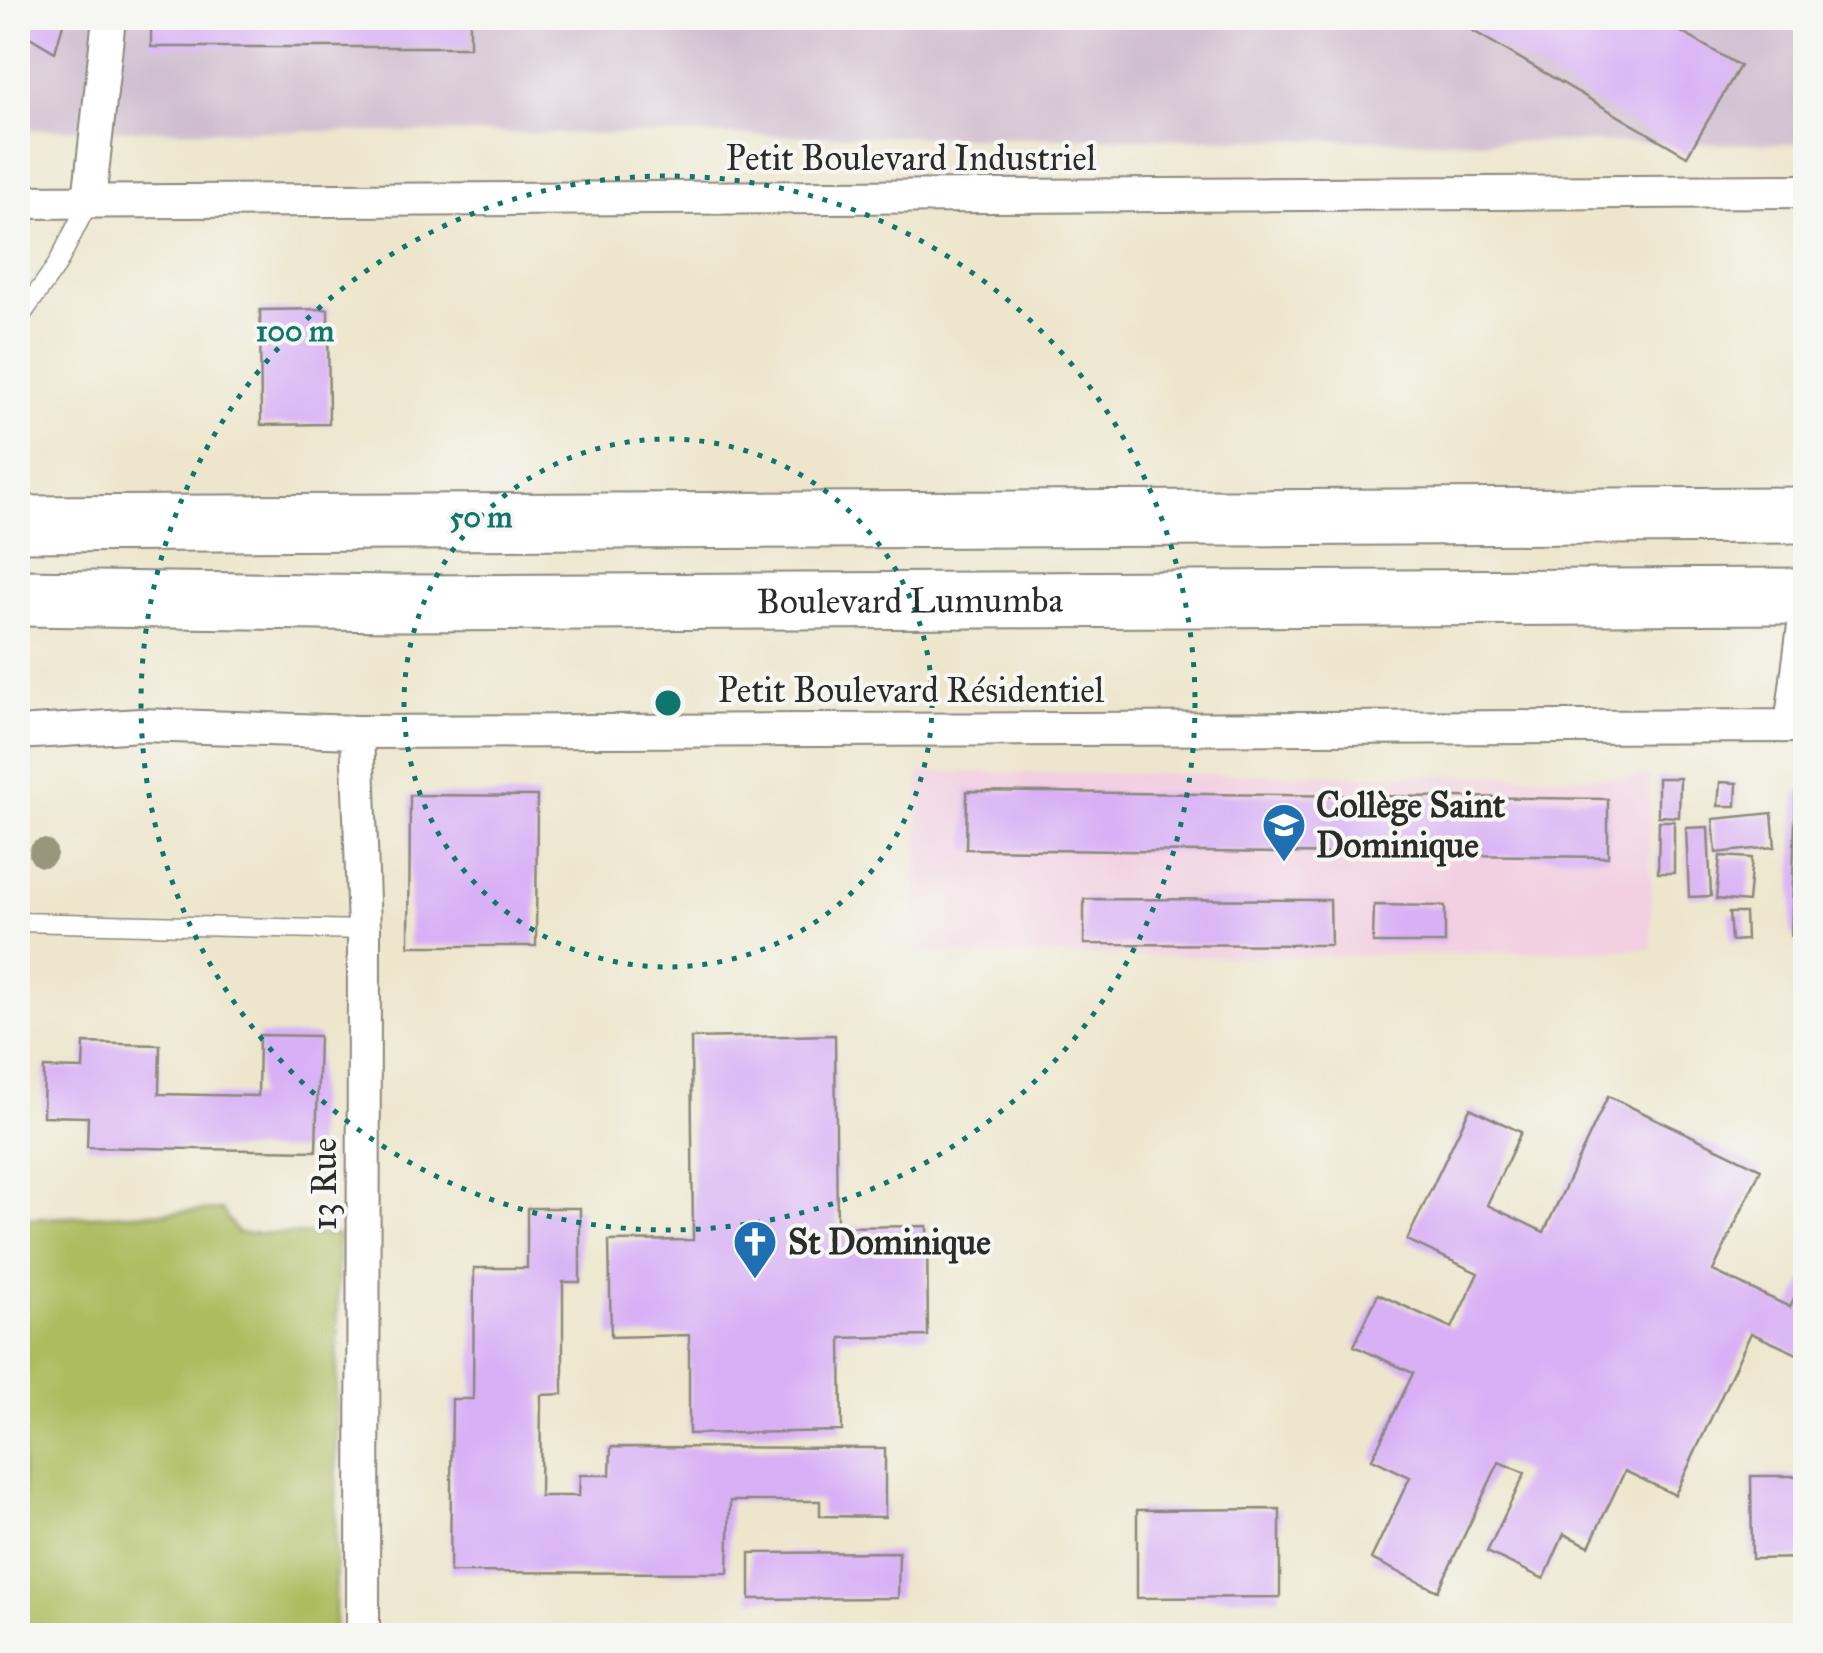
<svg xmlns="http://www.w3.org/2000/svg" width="1823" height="1653" viewBox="0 0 1823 1653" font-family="'IM FELL Great Primer',serif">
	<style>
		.built { fill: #f2cfe1 }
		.industrial { fill: #cfbdcf }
		.green { fill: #adbc5e; stroke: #6c7444; stroke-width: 2.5 }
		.building { fill: #d8b0f5 }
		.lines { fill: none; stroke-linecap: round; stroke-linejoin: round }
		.service-casing { stroke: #8c887c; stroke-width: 21 }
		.minor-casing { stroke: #8c887c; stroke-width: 36 }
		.trunk-casing { stroke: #8c887c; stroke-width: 59 }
		.service { stroke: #fff; stroke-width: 18 }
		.minor { stroke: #fff; stroke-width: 32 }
		.trunk { stroke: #fff; stroke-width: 55 }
		.tree { fill: #98977c }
		.ring { fill: none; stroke: #0f766e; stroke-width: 5; stroke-dasharray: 5 10 }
		.labels { text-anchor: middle; stroke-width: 8; stroke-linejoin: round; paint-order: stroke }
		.street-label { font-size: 35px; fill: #2b2b2b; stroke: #f6f6f2 }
		.poi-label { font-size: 35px; font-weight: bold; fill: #2b2b2b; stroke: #f6f6f2; text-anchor: start }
		.centre { fill: #0f766e; stroke: #f6f6f2; stroke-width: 5 }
		.ring-label { font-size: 30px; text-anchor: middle; font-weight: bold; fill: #0f766e; stroke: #f6f6f2; stroke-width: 8; stroke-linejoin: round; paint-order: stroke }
	</style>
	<rect width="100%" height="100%" fill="#f6f6f2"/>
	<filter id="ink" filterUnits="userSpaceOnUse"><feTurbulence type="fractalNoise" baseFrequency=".01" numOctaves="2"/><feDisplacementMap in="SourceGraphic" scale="20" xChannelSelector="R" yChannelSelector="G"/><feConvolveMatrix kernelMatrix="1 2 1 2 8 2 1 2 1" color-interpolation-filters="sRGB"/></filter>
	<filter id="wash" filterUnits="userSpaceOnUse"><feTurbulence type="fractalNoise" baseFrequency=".0048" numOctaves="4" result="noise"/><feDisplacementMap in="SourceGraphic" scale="40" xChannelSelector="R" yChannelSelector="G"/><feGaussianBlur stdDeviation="2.25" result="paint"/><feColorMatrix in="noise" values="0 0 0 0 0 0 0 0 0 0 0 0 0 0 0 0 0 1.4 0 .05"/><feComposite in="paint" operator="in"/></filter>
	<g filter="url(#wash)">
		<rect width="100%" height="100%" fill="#ede6cc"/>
		<!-- built -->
		<path class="built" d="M919 772 1649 777 1652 949 1300 957 917 954Z"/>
		<!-- industrial -->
		<path class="industrial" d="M18 18H1805L1806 75 1798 144 18 129Z"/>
		<!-- green -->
		<path class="green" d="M222 1210 237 1233 338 1235 335 1635H21L25 1219Z"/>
		<g id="blocks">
			<!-- building -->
			<path class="building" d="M18 18H52L63 24 55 52 18 30Z
				M151 18H470V47H151Z
				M1451 18H1657L1740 66 1687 156Z
				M328 309 329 424 261 425 260 310Z
				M1658 778H1680L1679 817 1658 816Z
				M1720 782 1737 783 1736 806H1718Z
				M967 791 1608 799V857L966 849Z
				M1796 792H1806V936H1791Z
				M410 795 537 796 536 946H409Z
				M1772 813 1775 847 1716 853 1713 819Z
				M1659 821H1674V873H1658Z
				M1708 827 1711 896 1689 897 1686 828Z
				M1720 856 1752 858 1748 902 1716 899Z
				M1084 899 1330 900 1331 945 1084 944Z
				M1374 905 1445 906V943H1373Z
				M1729 913H1745L1746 940 1731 941Z
				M259 1035 319 1036 316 1151 87 1147 88 1117 43 1116 44 1068 83 1069 84 1043 160 1045 159 1094 258 1096Z
				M835 1035 837 1227 927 1226 928 1336 841 1338 842 1431 689 1434V1335L611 1337 609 1241 693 1240 691 1038Z
				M1608 1096 1761 1169 1713 1271 1790 1307 1806 1276V1358L1751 1333 1675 1495 1625 1471 1589 1546 1564 1534 1544 1579 1487 1552 1525 1473 1499 1462 1438 1591 1371 1559 1410 1477 1372 1459 1413 1373 1354 1346 1378 1294 1452 1328 1478 1273 1407 1240 1470 1108 1521 1132 1487 1205 1544 1232Z
				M527 1208H580V1282H563V1394L541 1395 540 1496H579L580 1475H610L611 1447 885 1448V1517L820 1516V1501H730L728 1573 450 1572 452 1399H473L474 1268H527Z
				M1751 1476H1806V1558L1752 1559Z
				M1280 1509V1597L1137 1598V1510Z
				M899 1552 898 1598 750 1599V1553Z"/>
		</g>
	</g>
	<g filter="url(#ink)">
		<use href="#blocks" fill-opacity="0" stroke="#8c887c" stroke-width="2.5"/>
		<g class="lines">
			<defs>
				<path id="service" d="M18 320 57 265 89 201
					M18 922 364 930"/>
				<path id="minor" d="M89 201 109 18
					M18 202 1806 191
					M1791 726 1806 610
					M357 732 364 930 363 1636
					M18 733 140 725 357 732 1806 726"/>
				<g id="trunk">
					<path d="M18 524 1806 515"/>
					<path id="s1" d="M18 598 396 603 1806 596"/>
				</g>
			</defs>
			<!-- service casing -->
			<use href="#service" class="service-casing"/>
			<!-- minor casing -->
			<use href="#minor" class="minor-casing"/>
			<!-- trunk casing -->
			<use href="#trunk" class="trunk-casing"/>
			<!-- service -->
			<use href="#service" class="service"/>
			<!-- minor -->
			<use href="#minor" class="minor"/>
			<!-- trunk -->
			<use href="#trunk" class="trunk"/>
		</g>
		<!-- trees -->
		<circle class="tree" cx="43" cy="853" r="14"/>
	</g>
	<!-- distance rings -->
	<g class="ring">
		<circle cx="668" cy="703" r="264"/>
		<circle cx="668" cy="703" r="527"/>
	</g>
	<!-- icons -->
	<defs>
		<symbol id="school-pin" viewBox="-11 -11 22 30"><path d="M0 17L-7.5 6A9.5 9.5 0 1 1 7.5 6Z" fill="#1f6fb2" stroke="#f6f6f2"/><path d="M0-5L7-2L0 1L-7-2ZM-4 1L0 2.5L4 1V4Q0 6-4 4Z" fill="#fff"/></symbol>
		<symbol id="church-pin" viewBox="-11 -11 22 30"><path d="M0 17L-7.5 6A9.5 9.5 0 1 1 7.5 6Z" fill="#1f6fb2" stroke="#f6f6f2"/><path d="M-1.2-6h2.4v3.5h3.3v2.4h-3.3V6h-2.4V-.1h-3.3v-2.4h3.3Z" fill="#fff"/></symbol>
	</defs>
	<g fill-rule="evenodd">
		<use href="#school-pin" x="1259" y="800" width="50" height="68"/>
		<use href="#church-pin" x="730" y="1217" width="50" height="68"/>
	</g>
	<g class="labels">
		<!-- street labels -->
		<g class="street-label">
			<text x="911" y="170">Petit Boulevard Industriel</text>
			<text dy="12" stroke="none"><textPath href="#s1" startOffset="892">Boulevard Lumumba</textPath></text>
			<text x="911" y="702">Petit Boulevard Résidentiel</text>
			<text transform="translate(324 1184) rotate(-90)" y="12">13 Rue</text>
		</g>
		<!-- poi labels -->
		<g class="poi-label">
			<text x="1316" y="817">Collège Saint<tspan x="1316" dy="40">Dominique</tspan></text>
			<text x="788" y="1254">St Dominique</text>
		</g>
	</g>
	<circle cx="668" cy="703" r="15" class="centre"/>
	<g class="ring-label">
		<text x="295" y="341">100 m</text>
		<text x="481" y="527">50 m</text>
	</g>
	<!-- margin -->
	<rect width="1823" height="1653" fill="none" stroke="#f6f6f2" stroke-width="60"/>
</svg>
